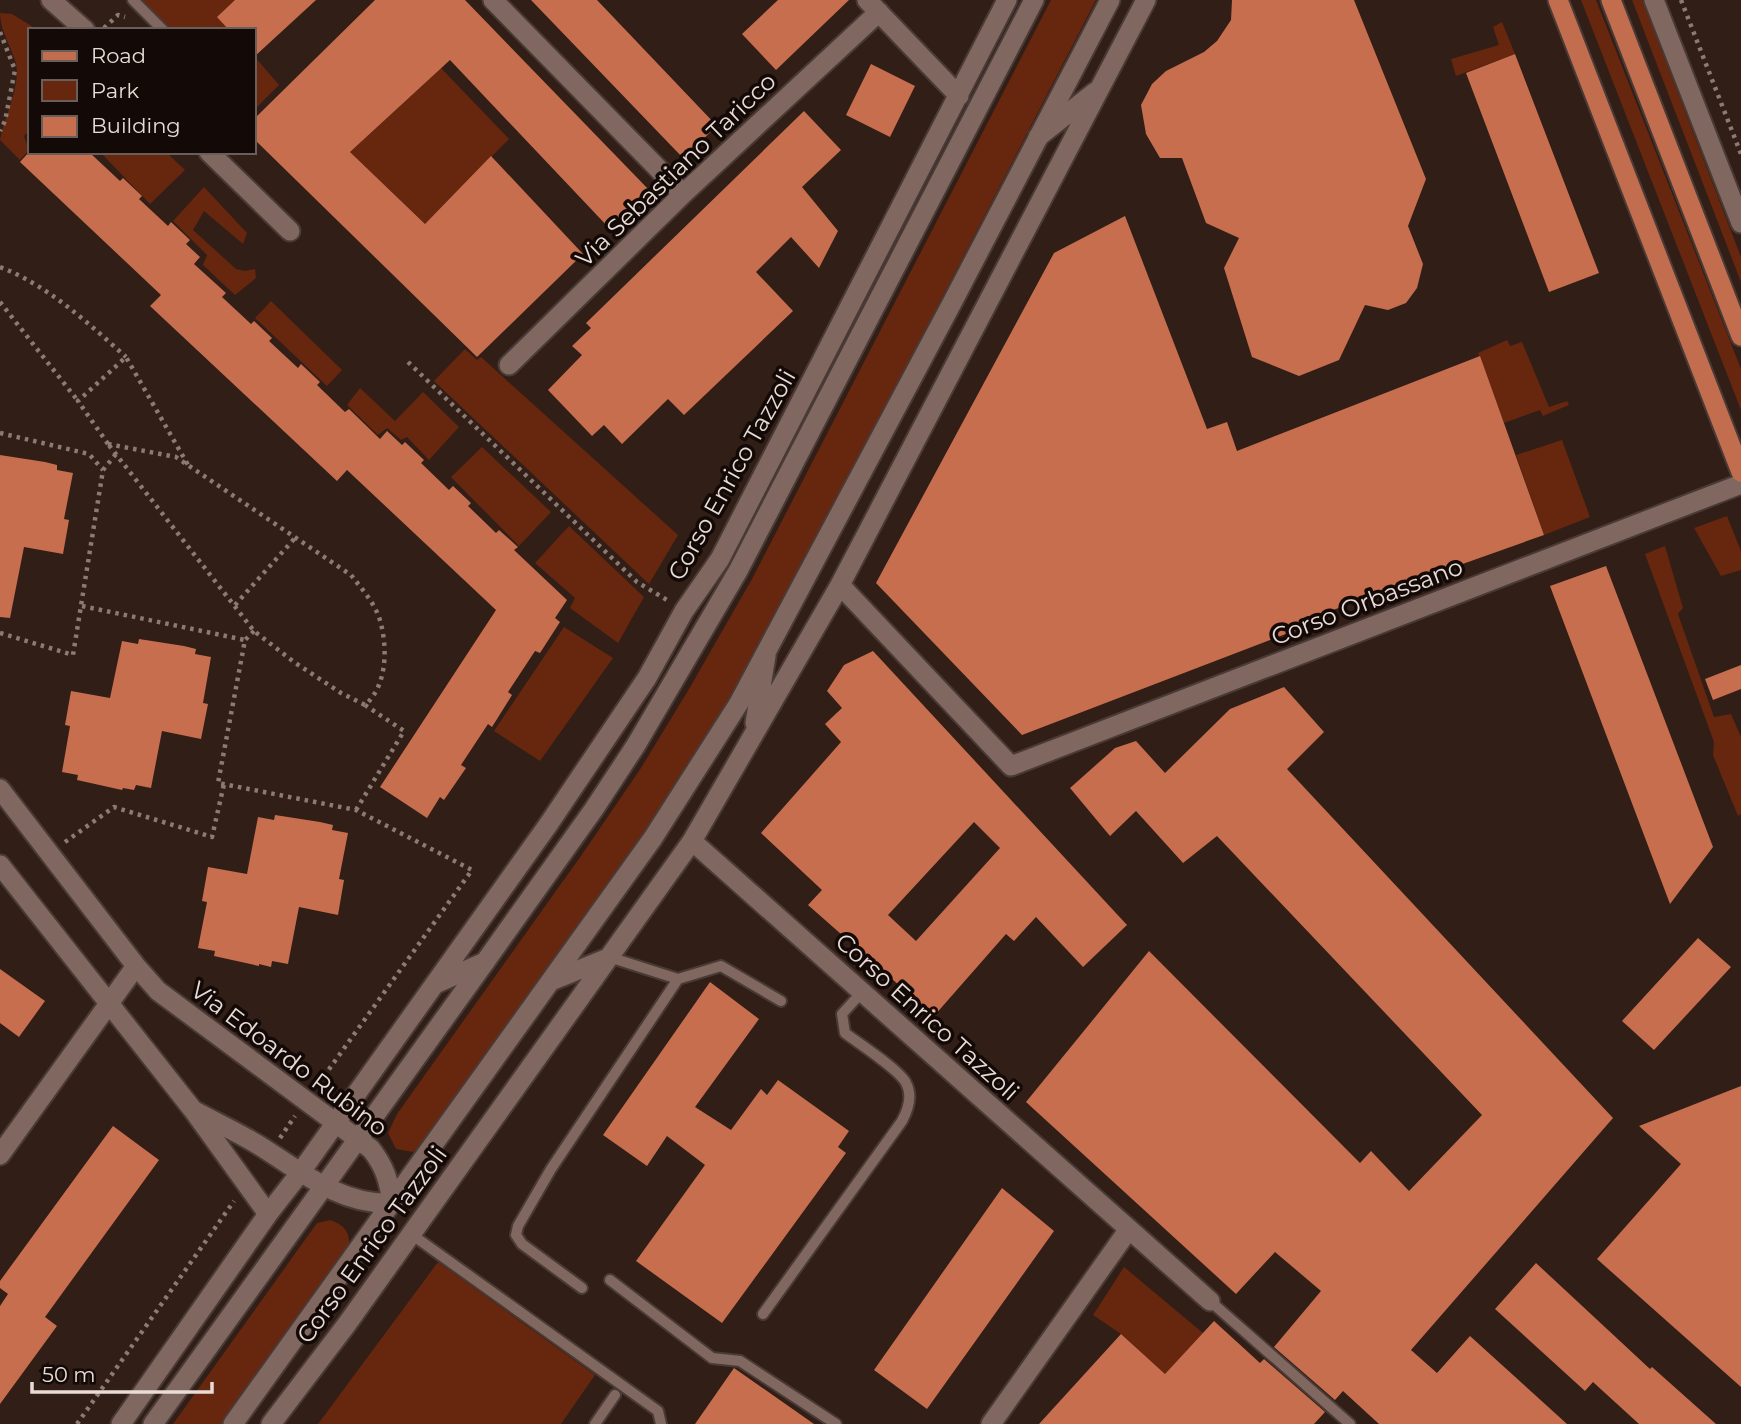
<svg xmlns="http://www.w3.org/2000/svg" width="1741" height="1424" viewBox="0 0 1741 1424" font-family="Montserrat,sans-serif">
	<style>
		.green { fill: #67260e }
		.building { fill: #c76e4f; fill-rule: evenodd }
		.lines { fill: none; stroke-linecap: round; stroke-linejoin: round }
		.service-casing { stroke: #4a3a36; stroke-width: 14 }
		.minor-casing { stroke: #4a3a36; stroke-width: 23 }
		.tertiary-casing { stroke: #4a3a36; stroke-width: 23 }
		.primary-casing { stroke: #4a3a36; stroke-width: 23 }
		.path { stroke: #8b7b75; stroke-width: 4.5; stroke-dasharray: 3.5 5; stroke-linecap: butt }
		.service { stroke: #806860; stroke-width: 10 }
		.minor { stroke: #806860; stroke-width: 19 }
		.tertiary { stroke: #806860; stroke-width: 19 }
		.primary { stroke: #c36d4f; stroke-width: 19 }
		.labels { text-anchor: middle; stroke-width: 7; stroke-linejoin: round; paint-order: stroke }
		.street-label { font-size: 24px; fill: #e9dcd7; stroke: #130a07 }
	</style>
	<rect width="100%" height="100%" fill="#311e17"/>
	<!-- green -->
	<path class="green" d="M141 0H235L229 30H170Z
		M1051 0H1096L787 597 723 710 675 789 616 876 429 1137 413 1152 396 1149 388 1133 397 1114 583 853 641 768 689 689 752 579Z
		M1581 0H1596L1741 369V410Z
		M1632 0H1642L1741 257V282Z
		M0 13 12 14 38 30H30V130L24 136 29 150 20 160 0 140C4 118 17 94 17 71 17 55 0 34 0 13Z
		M1502 22 1515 54 1456 76 1451 59 1499 45 1493 27Z
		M254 56 279 85 254 110Z
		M441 68 509 139 425 224 350 152Z
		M100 152H166L185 170 150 204Z
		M204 187 247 233 243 244 204 211 193 230 236 269 245 271 255 269 256 278 235 295 203 265 207 255 173 221Z
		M271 301 342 370 327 386 255 318Z
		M1507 340 1510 346 1522 342 1549 407 1567 401 1569 405 1543 416 1540 410 1504 423 1478 353Z
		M465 349 477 360 481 357 678 535 649 584 434 381Z
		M360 388 395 421 423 392 459 427 429 460 407 437 401 440 387 428 378 435 347 405Z
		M1562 440 1590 517 1544 535 1516 455Z
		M482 447 551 512 519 546 451 477Z
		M1727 516 1741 551V570L1721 576 1694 528Z
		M569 526 644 597 618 643 570 608 575 598 535 563Z
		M1665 546 1683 608 1678 614 1714 717 1731 714 1741 737V814L1738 816 1713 755 1714 742 1645 554Z
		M564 627 613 658 540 761 494 731Z
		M330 1220C344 1225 350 1231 349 1246L222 1424H173L317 1223Z
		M438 1262 595 1375 561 1424H318Z
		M1124 1267 1203 1333 1165 1374 1121 1334 1093 1315Z"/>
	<!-- building -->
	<path class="building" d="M235 0H316L254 57V30H229L217 17Z
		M375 0H465L651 192 610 229 450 60 350 152 425 224 491 156 583 254 477 357 254 139V119Z
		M531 0H597L717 126 683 158Z
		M778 0H849L776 70 742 34Z
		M1232 0H1354L1426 179 1408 226 1423 264 1417 288 1406 303 1388 310 1365 305 1339 360 1299 376 1252 357 1224 268 1239 238 1206 223 1182 158H1160L1146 134 1141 105 1152 84 1166 71 1204 52 1217 41 1231 20Z
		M1515 54 1599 273 1549 292 1466 73Z
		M871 64 915 86 890 137 846 115Z
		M804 111 841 150 802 187 838 231 819 268 791 237 756 272 793 311 684 415 668 399 622 444 604 425 592 436 548 390 582 355 572 346 591 328 586 323Z
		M29 152H89L120 181 123 178 142 196 139 199 168 226 171 222 190 240 186 244 200 257 194 264 226 293 222 297 251 324 254 321 272 338 269 341 298 368 301 364 320 382 317 385 345 412 349 409 380 439 387 431 402 445 405 442 424 460 421 463 449 490 453 486 471 503 468 506 496 533 499 530 518 547 514 550 567 600 555 618 560 622 540 653 535 651 508 692 512 695 492 727 488 724 461 765 466 768 444 800 440 797 427 818 380 787 496 610 347 470 337 481 150 306 161 295 20 162Z
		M1125 216 1207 429 1227 422 1237 451 1480 356 1544 535 1302 621 1304 627 1022 735 876 583 1054 253Z
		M0 455 45 462 57 465V470L73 473 64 519 69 520 63 554 24 547 10 618 0 617Z
		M1606 566 1713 847 1670 904 1550 586Z
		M139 639 184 646 196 649 195 654 211 657 203 703 208 704 201 739 162 731 151 788 136 785 134 790 123 788 122 790 77 780 78 775 62 772 70 726 65 725 71 691 110 698 122 641 138 644Z
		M873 651 1127 925 1083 967 1036 917 1014 941 1006 934 934 1016 808 905 822 890 761 833 841 742 825 724 842 708 827 691 844 665ZM974 822 1000 848 916 941 888 915Z
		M1741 665V689L1713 700 1705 679Z
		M1284 687 1324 732 1287 769 1613 1118 1411 1350 1437 1373 1470 1336 1567 1424H1379L1343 1391 1335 1400 1274 1347 1321 1291 1275 1252 1236 1294 1026 1102 1149 951 1360 1163 1371 1151 1409 1191 1482 1115 1217 836 1183 863 1136 811 1110 836 1070 788 1115 748 1136 741 1165 773 1230 709Z
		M275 815 320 822 333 825 332 830 348 833 339 879 344 880 338 915 299 907 288 964 272 961 271 967 259 964V966L214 956 215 951 198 948 207 902 202 901 208 867 247 874 258 817 274 820Z
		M1698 938 1731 967 1654 1050 1622 1021Z
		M0 969 45 1001 19 1037 0 1023Z
		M710 982 759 1019 695 1107 731 1130 761 1089 767 1095 778 1080 849 1131 838 1147 846 1153 722 1323 636 1261 705 1165 667 1136 647 1166 603 1135Z
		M1741 1086V1387L1597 1259 1681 1164 1639 1126Z
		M113 1126 159 1160 45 1317 57 1326 0 1404V1306L8 1294 0 1288V1281Z
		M1002 1188 1054 1231 927 1409 874 1370Z
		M1536 1263 1650 1369 1652 1367 1716 1424H1639L1593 1382 1585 1391 1495 1309Z
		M1214 1321 1260 1363 1264 1359 1325 1412 1314 1424H1039L1121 1334 1165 1374Z
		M734 1368 814 1424H695Z"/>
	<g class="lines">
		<defs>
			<path id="service" d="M133 0 163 30
				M609 957 678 979 721 966 781 1001
				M411 1234 658 1411 661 1424
				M610 1280 712 1358 740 1361 836 1424
				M582 1288 522 1244 516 1235 518 1226 551 1169 678 979
				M1210 1301 1350 1424
				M763 1314 902 1121C908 1110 913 1096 906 1083 900 1070 858 1043 845 1033L842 1014 862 992
				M595 1424 615 1395"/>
			<path id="minor" d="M51 0 85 30
				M493 0 683 194
				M867 0 959 96
				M1654 0 1741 223
				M1038 137 1095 92
				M209 152 290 231
				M509 365 683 194 879 12
				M840 585 1011 766 1741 484
				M755 723 766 656
				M0 789 136 966 158 991 371 1149C385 1167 389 1181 392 1203 342 1206 300 1171 260 1146 239 1133 215 1122 193 1110
				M692 841 1210 1301
				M0 865 193 1110 268 1214
				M551 981 608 958
				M435 984 485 962
				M0 1155 136 966
				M121 1424 268 1214 300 1173 548 825 647 678 684 611 720 559 1007 0
				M271 1424 347 1324 692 841 840 585 1146 0
				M991 1424 1129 1229"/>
			<path id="tertiary" d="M153 1424 485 962 594 809 636 745 738 571 1034 0
				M233 1424 653 838 739 703 952 303 1110 0"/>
			<path id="primary" d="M1558 0 1741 472
				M1611 0 1741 336"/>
		</defs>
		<!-- service casing -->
		<use href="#service" class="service-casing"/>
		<!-- minor casing -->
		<use href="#minor" class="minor-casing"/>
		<!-- tertiary casing -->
		<use href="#tertiary" class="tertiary-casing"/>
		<!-- primary casing -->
		<use href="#primary" class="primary-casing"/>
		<!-- path -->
		<path class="path" d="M1681 0 1741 154
			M104 28 118 15 125 17
			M0 32 15 70 5 121 0 131
			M0 267C49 286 88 323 126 357
			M0 302 78 401
			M408 362 637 582 667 600
			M0 433 89 454 103 470
			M108 444 176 457 351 575C361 588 373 601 379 617 388 645 388 685 365 705L341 693 294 662 254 631Z
			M108 444 78 401 126 357 188 465
			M235 605 295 538
			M82 606 245 640
			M254 631 245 640 218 783 356 810 472 870 317 1086
			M0 633 73 655 103 470 116 454
			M356 810 404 731 365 705
			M65 842 114 807 212 837 224 784
			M280 1138 295 1116
			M77 1424 234 1201"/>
		<!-- service -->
		<use href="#service" class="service"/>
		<!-- minor -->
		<use href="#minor" class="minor"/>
		<!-- tertiary -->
		<use href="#tertiary" class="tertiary"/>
		<!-- primary -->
		<use href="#primary" class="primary"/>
	</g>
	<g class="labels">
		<!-- street labels -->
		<g class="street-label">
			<text transform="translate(676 170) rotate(-44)" y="8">Via Sebastiano Taricco</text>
			<text transform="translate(732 475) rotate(-61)" y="8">Corso Enrico Tazzoli</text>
			<text transform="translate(1367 602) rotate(-21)" y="8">Corso Orbassano</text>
			<text transform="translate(927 1017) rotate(42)" y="8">Corso Enrico Tazzoli</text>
			<text transform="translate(289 1059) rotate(37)" y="8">Via Edoardo Rubino</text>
			<text transform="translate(372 1245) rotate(-54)" y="8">Corso Enrico Tazzoli</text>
		</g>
	</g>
	<!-- legend -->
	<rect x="28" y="28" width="228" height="126" fill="#130a07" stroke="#695e5a" stroke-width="2"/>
	<rect x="42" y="51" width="35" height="10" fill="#c36d4f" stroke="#695e5a" stroke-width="2"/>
	<text x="91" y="63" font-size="21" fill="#e9dcd7">Road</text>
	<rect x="42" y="80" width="35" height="21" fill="#67260e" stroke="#695e5a" stroke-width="2"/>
	<text x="91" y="98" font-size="21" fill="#e9dcd7">Park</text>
	<rect x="42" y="116" width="35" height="21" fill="#c76e4f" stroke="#695e5a" stroke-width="2"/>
	<text x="91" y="133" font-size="21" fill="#e9dcd7">Building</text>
	<!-- scale -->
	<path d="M32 1382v10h180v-10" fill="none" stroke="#e9dcd7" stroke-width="3.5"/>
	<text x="42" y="1382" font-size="21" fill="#e9dcd7" stroke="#130a07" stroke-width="5" paint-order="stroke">50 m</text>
</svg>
